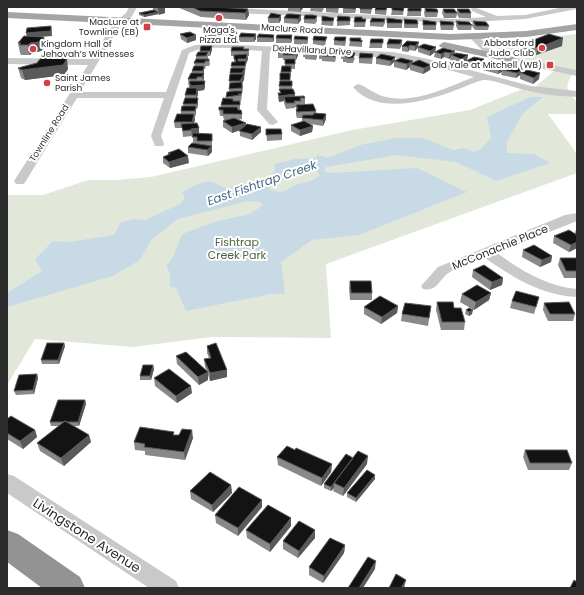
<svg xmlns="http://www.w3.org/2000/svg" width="584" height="595" viewBox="0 0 584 595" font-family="Poppins,sans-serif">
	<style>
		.green { fill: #e1e8da }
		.water { fill: #c8dae6; fill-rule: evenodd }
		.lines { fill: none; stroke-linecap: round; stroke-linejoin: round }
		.stream { stroke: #c8dae6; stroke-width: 3 }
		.minor { fill: #c9c9c9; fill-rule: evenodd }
		.major { fill: #a4a4a4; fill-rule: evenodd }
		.highway { fill: #939393; fill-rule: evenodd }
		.wall { fill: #898989 }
		.shaded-wall { fill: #5a5a5a }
		.building { fill: #131313; stroke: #5a5a5a }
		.poi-dot { fill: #d33e45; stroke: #fff; stroke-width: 1.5 }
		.labels { text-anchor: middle; stroke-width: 4; stroke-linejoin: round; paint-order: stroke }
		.far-poi-label { font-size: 9px; fill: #2c2c2c; stroke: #fff; text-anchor: end }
		.far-street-label { font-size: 9px; fill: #2c2c2c; stroke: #fff }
		.park-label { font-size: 11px; fill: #4e623e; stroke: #fff }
		.street-label { font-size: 11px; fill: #2c2c2c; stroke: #fff }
		.water-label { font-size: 12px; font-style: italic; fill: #436985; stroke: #fff }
		.near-street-label { font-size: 13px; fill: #2c2c2c; stroke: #fff }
	</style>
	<rect width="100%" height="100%" fill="#fff"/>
	<!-- green -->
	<path class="green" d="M577 34V70C555 66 516 61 498 50 499 43 504 43 511 41Z
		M555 70 572 74C564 89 567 90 577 102V114H548L577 154V173L326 264 331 338 212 337 133 347 35 339 7 385V195H43L88 180H115L151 177 352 130 470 110 520 90 534 88Z"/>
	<!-- water -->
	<path class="water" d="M530 97H543L523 113 507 142V153L534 154 550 163 496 181 456 162 397 155 326 167 324 171 330 173 417 168 467 192 359 235 312 240 281 262 285 294H271L186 311 176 288 170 287V273L166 266 172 259 182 234 214 222 250 214 263 205 260 202 248 201 178 219 151 240 140 260 113 276 7 307V293L42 271 35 259 53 241 69 242 114 235 121 222 134 219 145 220 180 204 185 198 182 192C190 188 202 180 212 182 222 185 230 193 241 192 254 192 266 178 275 171V164L295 159 315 158 318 155 328 158 360 145 396 138H423L453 150 464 148 474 152 481 149 491 138 487 117ZM315 169 320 175C311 184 306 180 296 185 285 190 282 195 269 189 270 187 271 182 274 181 283 173 303 170 315 169Z"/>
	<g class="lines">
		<!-- stream -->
		<path class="stream" d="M232 193 267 180"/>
		<!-- minor -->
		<path class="minor" d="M129 7H137L132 16 120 26 80 92H166L182 50 195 45 215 44 393 52 428 59 531 86 577 91V97C561 96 544 95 529 91 518 89 494 80 485 80 478 80 463 88 456 90 428 101 377 116 353 87L358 84C368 87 375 95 386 97 415 104 448 87 474 77L427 64 393 58 270 51 267 109 278 122 273 125 269 124 257 110 262 51C239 50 209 43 189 53L161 136 164 144 163 146H155L151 136 164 98H77L24 184H16L14 181 88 65 7 64V58L91 59 114 23 126 13Z
			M214 7 456 19 486 17 472 11 471 9 474 7 497 16 525 15 564 7H577V9L525 19 456 23 235 13Z
			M471 35H477L491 49 511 57 577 70V76L506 61 485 53 471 39Z
			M577 213V221L497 253C522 271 546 286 577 289V297C541 295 514 278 485 258 475 262 456 267 447 274 439 281 436 292 423 289L421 286 438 267 565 215Z
			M7 474 14 476 176 581 179 588H149L7 493Z"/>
		<!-- major -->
		<path class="major" d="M7 12 450 34 526 31 577 24V30L526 37 450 40 7 18Z
			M444 42 509 56 513 57 515 59 513 61 509 62 440 47 439 45Z"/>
		<!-- highway -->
		<path class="highway" d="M7 530 18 534 80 577 85 588H42L7 562Z"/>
	</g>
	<!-- wall -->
	<path class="wall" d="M153 7H165V13L144 17 139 15V13L153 10Z
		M177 7H216L248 9 249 15 246 20 201 17Z
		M288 7H303V8L300 12 288 11Z
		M311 7H324V8L322 12 310 11Z
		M326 7H339L338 13 326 12Z
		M343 7H356V10L355 13H343Z
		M372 7 371 14 360 13V9Z
		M387 7 386 15 375 14V10Z
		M404 8 403 15H391L392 10Z
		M408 8 421 11V16H407Z
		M425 8 438 12 437 17H425L424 13Z
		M443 9 457 13V9L471 13V18H459L457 14 456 18H444L442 13Z
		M281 15V20L279 23H268V18Z
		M301 15V20L298 24 284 23V18Z
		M317 16V21L315 24 304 23V19Z
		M350 17V25L337 26V21Z
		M355 17 366 19 365 27H354Z
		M334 18 333 26 321 25 322 21Z
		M387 18 402 23V28H387Z
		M385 19V23L383 27 370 26V22Z
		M404 19 418 24V28H404Z
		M423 20 436 25V30H423Z
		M440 21 454 25 453 30H441L440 25Z
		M456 21 472 25 471 30H458L456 26Z
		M473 21 489 26 488 30H475L472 26Z
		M51 26 52 36 39 37H44L46 46 41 51 32 53 30 55H21L20 53 18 43 27 36Z
		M220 32V37L218 40 204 39V34Z
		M237 32V37L234 41 223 40V35Z
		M180 34 196 35V40L187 43 181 39Z
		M256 34V39L254 42H239V37Z
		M274 35V40L273 42H257V37Z
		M292 35V40L291 43H276V38Z
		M308 37V42L307 45 294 44V39Z
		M327 37 326 41 325 46 313 44V40Z
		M346 37V42L345 46 334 45V40Z
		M383 39 382 48H369L370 43Z
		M362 40V47L349 46 350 41Z
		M402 40V45L400 49 387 48V44Z
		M407 41 418 47H436L435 52 430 56 418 52V48L415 51 409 50 408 52 402 51V46Z
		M523 44 562 46 536 55 522 51Z
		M244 47V49H249V56H248V59L246 64 245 73 244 75V80L242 83 243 88 241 101H237H240V110L242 114V119L238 120 246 123V125L261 127V132L252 140 240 136V130L232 133 223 127V121L227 120H224L223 116H220L219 107H221V105L226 99V97L229 91 230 73 232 68 231 66 234 62V56H231V51Z
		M443 48 454 54 468 55 467 60 474 57 483 65 478 69 471 67V66H465L466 61 460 64 450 60 451 58 449 59 444 57 441 59 434 57 435 52Z
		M212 50 210 56H208V59H209L210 64 209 66H206L205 69H204V78L203 81H205V87L204 90 198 91V94L197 98H198V104L197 109H196V111L195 117H194L195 120 194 123 199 133 212 140V152L208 156 188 153V147L193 143V135H192V136L183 137 182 128H175L174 122 181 114V111L184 106 183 104 185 98V95L189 88 188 79 192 73V71L195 66 194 63 196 59V56L200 52V51Z
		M298 50V55L296 60H295V69H291V77H290V81H292V89L295 94V97L305 98V104H301V105L316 111V113L326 114V119L323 126 310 124 313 126 312 132 300 136 291 131V125L302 122V118H297L296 115V107H295V108L286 109 284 103V101L279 102 278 98V93H280L279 86 282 66H285V60H283V58H278V53Z
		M318 50 316 60 305 59V57H303V52Z
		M336 52V58L335 62 322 61V59H319V54Z
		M342 52 355 58 353 63H346L347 62H343V59H341Z
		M373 54 372 64 359 63V58Z
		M395 57 394 62 390 66 376 64V58Z
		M394 61 431 65 430 70 423 74 410 70V67L406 70 394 67Z
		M484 65H506L505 68 524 69V72L539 79 533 84 520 79V75L516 78 501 75 502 72 498 74 483 70Z
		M18 68 68 69 64 75 25 80 21 78Z
		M266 129 282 134V140L267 141Z
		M168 153 189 163 170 168 163 163V157L168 155Z
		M577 226V248L569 252 553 243 554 236 575 233Z
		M523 250 552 256 551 262 540 267 522 257Z
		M560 258H577V278H564L558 265Z
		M473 270 503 278 502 285 490 290 472 277Z
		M350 281 372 293V300H350L349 288Z
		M491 293 489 300 474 310 460 302 462 294Z
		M512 301 537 304 534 314 510 308Z
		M437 302 465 322 464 330H441L436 310Z
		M544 303 575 314 573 321H548L543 310Z
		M398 306 397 313 381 324 364 314V307Z
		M577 307V314L576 312Z
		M466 310 472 314 469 316 465 314Z
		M430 313 428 326 401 321 402 314Z
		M64 343 65 346 59 364H42L41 360Z
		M207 346 227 377 210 381 208 375V380L199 385 177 364 176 356 207 371 205 367 204 359 209 358 207 353Z
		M153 365 154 369 151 380H140V376Z
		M37 374 38 378 34 394 16 395 14 391Z
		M154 378 192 393 177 403 155 386Z
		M85 400 86 404 79 426H74L89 435 91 442 64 466 40 451 37 443 59 426H51L50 422Z
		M7 419 35 430 37 437 23 449 7 439Z
		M174 432V435L193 438 185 460 145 455V451L135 450 134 442Z
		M295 450 332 464 331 472 321 486 278 465 277 457Z
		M525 450 572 463 569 470H528L523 457Z
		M367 464 343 496 333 491 334 488 331 491 324 488V484Z
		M375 475V479L356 502 347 497V493Z
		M231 485 232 493 213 512 191 499 190 491Z
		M262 507 238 536 216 523 215 515Z
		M291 526 270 552 247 538 246 530Z
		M315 530V538L298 558 283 549V541Z
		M345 545 344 553 323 583 309 575V567Z"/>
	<!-- shaded-wall -->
	<path class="shaded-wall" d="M165 7V13L159 15 158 8Z
		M300 7H303V8L300 12Z
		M248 9 249 15 246 20 245 13Z
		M158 12V14L144 17V15Z
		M281 15V20L279 23V18Z
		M301 15V20L298 24V19Z
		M51 26 52 36 27 37 26 33Z
		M220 32V37L218 40V35Z
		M237 32V37L234 41V36Z
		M256 34V39L254 42V37Z
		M196 35V40L187 43V38Z
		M274 35V40L273 42V38Z
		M292 35V40L291 43V39Z
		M44 37 46 46 41 51 32 53 30 55 28 45 30 43Z
		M563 38 562 46 536 55 538 48Z
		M419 42 418 47 415 51V46Z
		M410 45 409 50 408 52V47Z
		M212 46V50L210 56V51Z
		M436 47 435 52 430 56V51Z
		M298 50V55L296 60V55Z
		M318 50 316 60V55Z
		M455 51 454 56 451 55V58L449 59 450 53Z
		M445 52 444 57 441 59V54Z
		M247 54 248 59 246 64V59Z
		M468 55 467 60 460 64 461 59Z
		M395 57 394 62 390 66 391 61Z
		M67 59 68 69 64 75 25 80 22 70Z
		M484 59 483 65 478 69 479 64Z
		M413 61 412 65 410 64V67L406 70 407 64Z
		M431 65 430 70 423 74 424 68Z
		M506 65 505 70H502V72L498 74 499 69Z
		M204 66V78L203 83 202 77Z
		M245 68 244 80 242 83V94L240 81 242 78V73Z
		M524 69 523 74 521 73 520 75 516 78 517 73Z
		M540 73 539 79 533 84 534 78Z
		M205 81V87L204 90 198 91V94L196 101V95L190 91V86Z
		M295 94V99L284 97V101L279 102V96Z
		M198 98V104L197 109V104Z
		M196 106V111L195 117V111Z
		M194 114 195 120 192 128V122Z
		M326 114V119L323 126V120Z
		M246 123V128L232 133V127Z
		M313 126 312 132 300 136V130Z
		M261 127V132L252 140V134Z
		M199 128V134L192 135 191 129Z
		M212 146V152L208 156 207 150Z
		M188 156 189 163 170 168 169 162Z
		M577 242V248L569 252 571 245Z
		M552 256 551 262 540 267 542 260Z
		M503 278 502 285 490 290 492 282Z
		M491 293 489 300 474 310 476 302Z
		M398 306 397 313 381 324 382 317Z
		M473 310 472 314 469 316V312Z
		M64 343 65 346 59 364 58 360Z
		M153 365 154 369 151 380 150 376Z
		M227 370V377L210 381V373Z
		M208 372V380L199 385 198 377Z
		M37 374 38 378 34 394 33 390Z
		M191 386 192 393 177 403 176 396Z
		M85 400 86 404 79 426 78 422Z
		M35 430 37 437 23 449 20 441Z
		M192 430 193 438 185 460 184 452Z
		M89 435 91 442 64 466 61 458Z
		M368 456 367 464 343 496 344 488Z
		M332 464 331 472 321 486 322 478Z
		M375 475V479L356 502V498Z
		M334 484V488L331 491V487Z
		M231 485 232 493 213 512 212 505Z
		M262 500V507L238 536V528Z
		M291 518V526L270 552V544Z
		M315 530V538L298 558 299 551Z
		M345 545 344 553 323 583 324 576Z
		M376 561 375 569 363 588H359Z
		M406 580 404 588H401Z"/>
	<!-- building -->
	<path class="building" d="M192 7H216L248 9 245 13 200 11Z
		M326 7H339L338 8H326Z
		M343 7H356L355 9 343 8Z
		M360 7H372V9H360Z
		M376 7H387L386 10H375Z
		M392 7 404 8 403 11 392 10Z
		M408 8H421V11H408Z
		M425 8 437 9 438 12H426Z
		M443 9H454L457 13H445Z
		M457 9H469L471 13H460Z
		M154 10 158 12 144 15 139 13Z
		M271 13 281 15 279 18H268Z
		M287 14H292L301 15 298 19 284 18Z
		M305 15H313L317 16 315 19H304Z
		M322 16 334 18 333 21H322Z
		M338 16 350 17V21H337Z
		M355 17H362V19H366L365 22H354Z
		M372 18 385 19 384 22H370Z
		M387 18 402 20V23H387Z
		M404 19 417 20 418 24H405Z
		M423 20 436 22V25H423Z
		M440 21 453 22 454 25H441Z
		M456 21 469 22 472 25H459Z
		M473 21 486 22 489 26H476Z
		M51 26V31L26 33 27 28Z
		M206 31 220 32 218 35 204 34Z
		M190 32 196 35 187 38 180 34Z
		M225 32H237L234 36 223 35Z
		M241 33 256 34 254 37H239Z
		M259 34 274 35 273 38 257 37Z
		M549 34 563 38 538 48 523 44Z
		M277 35H292L291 39 276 38Z
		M24 36 44 37 39 42 30 43 28 45H19L21 43H18Z
		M295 36 308 37 307 40 294 39Z
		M314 36 327 37 325 41 313 40Z
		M335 37H346L345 41H339L334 40Z
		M350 38H361L360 40H362V42L350 41Z
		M371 39H383V43H370Z
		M389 39 402 40 400 44H387Z
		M407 41 419 42 415 46 410 45 408 47 402 46Z
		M424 44 436 47 430 51 418 47Z
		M201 46H212L210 51H200Z
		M232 47H244L243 49H249L248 51H231Z
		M443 48 455 51 450 53 445 52 441 54 435 52Z
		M280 49 298 50 296 55H283L284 53H278Z
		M304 50H318L316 55 305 54 306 52H303Z
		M320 51 336 52 335 57 322 56V54H319Z
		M198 52H208L206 56H196Z
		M342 52 355 53 353 58H347V57L343 56 344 54H341Z
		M360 53 373 54 372 58H359Z
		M456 53 468 55 461 59 451 55Z
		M247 54 246 59H238V61H246L245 66H231L232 62H236L235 59H234V55Z
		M381 54 395 57 391 61 376 58Z
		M47 57 67 59 63 65 22 70 18 68 37 63 40 59Z
		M474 57 484 59 479 64 472 62 474 61H466Z
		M401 58 413 61 407 64 394 61Z
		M196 59H209V61H205V63H194Z
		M285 59H295V64H285Z
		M419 60 431 65 424 68 410 64Z
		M491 61 506 65 499 69 484 65Z
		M511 65 524 69 517 73 502 70Z
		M194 66H204L203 71H192Z
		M282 66H291V72H281Z
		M231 68H245L242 73H230Z
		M527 70 540 73 534 78 521 73Z
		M191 73H204L202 77H197V79H188Z
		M280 73H290V80H280Z
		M230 74H244L240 81H229Z
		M190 81H205L204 85 190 86 191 84H189Z
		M280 81H292V86H279Z
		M242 82V88L229 89 230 83Z
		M187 88H197L196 95H185Z
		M279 89H293L295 94 279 96 278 93H281Z
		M234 91H242L241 94H238L241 95 226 97 227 92Z
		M304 96 305 98H300L301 101H294L295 103H286L284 97Z
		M185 98H198L197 104H183Z
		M223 98 233 99V101H240V105H221Z
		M313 104 316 111 297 112 296 109H298L296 105Z
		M182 106H196L195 111H181Z
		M219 107H237L238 110H241L242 114H223V110H219Z
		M314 113 326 114 323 120 302 118 303 115H313Z
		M177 114H194L192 122H174Z
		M234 118 246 123 232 127 223 121Z
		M304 121 313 126 300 130 291 125Z
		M197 123 199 128 191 129V130L183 131 181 124Z
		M247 124 261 127 252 134 239 131Z
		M266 129H281L282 134 266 135Z
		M193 133 212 134V141H197V137H192Z
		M192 143 212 146 207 150 188 147Z
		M179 149 188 156 169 162 163 157 170 154 168 153Z
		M569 230 577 235V242L571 245 554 236Z
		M534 245 552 256 542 260 523 250Z
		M560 258H577V271H566Z
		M484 265 503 278 492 282 473 270Z
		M350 281H371L372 293H351Z
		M477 285 491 293 476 302 462 294Z
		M516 291 539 297 536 307 512 301Z
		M380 296 398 306 382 317 364 307Z
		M437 302H453L454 308H461L465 322H442Z
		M569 302 575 314H550L544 303Z
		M405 303 431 306 429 318 402 314Z
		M469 308 473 310 469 312 466 310Z
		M47 343H64L58 360H41Z
		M216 343 227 370 210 373 204 359 211 358 207 346Z
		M186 352 208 372 198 377 176 356Z
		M143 365H153L150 376H140Z
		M169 369 191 386 176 396 154 378Z
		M37 374 33 390 14 391 19 375Z
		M58 400H85L78 422H67L65 421 63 422H50Z
		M11 416 35 430 20 441 7 433V419Z
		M65 421 89 435 61 458 37 443Z
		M140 427 174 432 173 435H179L182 429 192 430 184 452 144 447 145 444 134 442Z
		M287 446 295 450 296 448 332 464 322 478 277 457Z
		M525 450H567L572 463H530Z
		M358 451 368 456 344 488 334 483Z
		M346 454 353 458 331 487 324 484Z
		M367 470 375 475 356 498 347 493Z
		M210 472 231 485 212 505 190 491Z
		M239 487 262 500 238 528 215 515Z
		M268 505 291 518 270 544 246 530Z
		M299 521 315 530 299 551 283 541Z
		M330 538 345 545 324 576 309 567Z
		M368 557 376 561 359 588H348Z
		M396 574 406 580 401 588H389Z
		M574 580 577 582V588H570Z"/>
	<!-- markers -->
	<g class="poi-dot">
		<circle cx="219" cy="18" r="4"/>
		<rect x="143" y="23" width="8" height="8" rx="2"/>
		<circle cx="542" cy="48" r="4"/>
		<circle cx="33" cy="49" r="4"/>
		<rect x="546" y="61" width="8" height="8" rx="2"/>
		<circle cx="47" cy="83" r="4"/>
	</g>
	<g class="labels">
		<!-- far-poi labels -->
		<g class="far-poi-label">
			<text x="139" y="25">MacLure at<tspan x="139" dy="10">Townline (EB)</tspan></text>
			<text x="219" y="33" text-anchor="middle">Moga's<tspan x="219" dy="10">Pizza Ltd.</tspan></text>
			<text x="534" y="46">Abbotsford<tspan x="534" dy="10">Judo Club</tspan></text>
			<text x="41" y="47" text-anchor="start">Kingdom Hall of<tspan x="41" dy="10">Jehovah’s Witnesses</tspan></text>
			<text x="542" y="68">Old Yale at Mitchell (WB)</text>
			<text x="55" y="81" text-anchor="start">Saint James<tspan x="55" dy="10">Parish</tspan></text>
		</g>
		<!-- far-street labels -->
		<g class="far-street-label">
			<text transform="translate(292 29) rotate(3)" y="3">Maclure Road</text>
			<text transform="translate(312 50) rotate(3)" y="3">DeHavilland Drive</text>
			<text transform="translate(49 133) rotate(-58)" y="3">Townline Road</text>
		</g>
		<!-- park labels -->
		<g class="park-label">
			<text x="237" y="246">Fishtrap<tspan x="237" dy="13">Creek Park</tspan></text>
		</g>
		<!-- street labels -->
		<g class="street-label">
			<text transform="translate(500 247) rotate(-22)" y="4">McConachie Place</text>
		</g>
		<!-- water labels -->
		<g class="water-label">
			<text transform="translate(262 183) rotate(-19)" y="4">East Fishtrap Creek</text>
		</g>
		<!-- near-street labels -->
		<g class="near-street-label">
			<text transform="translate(87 535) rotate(33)" y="5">Livingstone Avenue</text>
		</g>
	</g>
	<!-- border -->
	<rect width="584" height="595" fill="none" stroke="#2c2c2c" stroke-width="16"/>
</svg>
